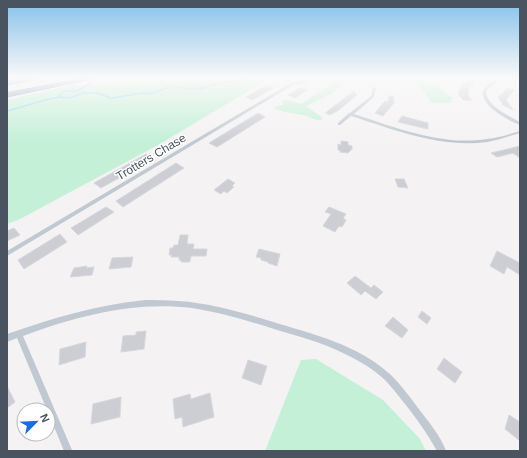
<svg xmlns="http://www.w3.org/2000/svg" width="527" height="458" viewBox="0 0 527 458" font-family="Arial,sans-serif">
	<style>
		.green { fill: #c3f0d6 }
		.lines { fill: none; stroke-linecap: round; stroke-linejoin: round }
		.stream { stroke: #90d5ec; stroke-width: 1.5 }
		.building { fill: #ccced4; stroke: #d6d8dd }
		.highway-casing { stroke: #768dac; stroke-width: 1 }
		.street { fill: #c0c9d1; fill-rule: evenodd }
		.highway { fill: #8ba2c0; fill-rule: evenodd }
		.labels { text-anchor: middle; stroke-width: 3; stroke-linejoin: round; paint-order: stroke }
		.street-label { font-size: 12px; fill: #4a5460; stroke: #fff }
	</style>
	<rect width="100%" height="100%" fill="#f4f2f2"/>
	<!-- green -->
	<path class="green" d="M147 78H289L262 83 158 145 20 219 7 224V100L73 85 115 84Z
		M341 78H348L333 93 306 106 323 118 321 120C315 121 309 116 303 115 293 113 285 113 275 109L274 107 283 105V101L287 100 301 104Z
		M400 78H437V81L442 90 453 98 450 103H433L430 101 421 87 411 80Z
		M316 359 383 400 420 439 426 451H265L301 360Z"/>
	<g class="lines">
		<!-- stream -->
		<path class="stream" d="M58 97 64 91H77L92 82
			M7 111 49 99 61 97 70 98 83 93H97L111 98 144 93 150 94 172 86 193 89 205 88 215 84 254 78"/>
	</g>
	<!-- building -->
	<path class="building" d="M470 78 477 80 469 89 468 96 472 100H463L458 94 459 90 463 84Z
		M267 85 274 88 252 100 246 97Z
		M300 88 307 90 295 98 288 95Z
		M508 88 514 90 506 100 513 110 503 105 498 97Z
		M354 91 357 95 339 110 330 115 325 113Z
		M389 96H394V103L383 116 375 113 385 101 388 102Z
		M258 113 265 117 217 147 209 143Z
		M402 116 428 123V129L398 122Z
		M341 141 348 142V145L352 146V149L348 153 340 152V150H338V144L341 145Z
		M520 146V158L513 153 497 157 491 153Z
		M146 154 153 159 101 188 94 183Z
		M176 163 184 168 123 207 116 201Z
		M228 179 235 183 232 186 234 187 227 193 224 191 221 194 214 190Z
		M395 179H404L408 188 398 187Z
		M106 207 114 212 78 235 71 228Z
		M329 207 346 214 343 218 346 220 342 227 339 226 335 232 323 226 331 214 325 212Z
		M14 228 20 235 7 241V231Z
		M60 234 67 242 24 269 18 260Z
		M180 235H188L187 244H194L193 249H207L206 256H191L190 262H181V260H179V257H171L172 255H169L170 248H173L174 245H178Z
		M259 249 280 254 277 266 268 263V262L261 260V258L256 257Z
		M497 251 520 263V275L507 267 504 274 490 266Z
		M133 257 131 267 109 269 112 258Z
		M87 266 86 268 94 267 92 275 70 277 74 268Z
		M355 276 371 288 374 285 383 292 376 299 365 291 361 295 347 283Z
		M422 311 431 318 427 324 418 317Z
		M393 317 408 330 402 338 385 326Z
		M146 331 144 349 121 352 123 336 136 335V332Z
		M86 342 85 357 59 365 60 349Z
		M444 358 462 372 455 383 437 369Z
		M248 360 267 366 261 385 242 378Z
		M7 386 15 402 7 408Z
		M210 393 214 417 183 427 182 417 175 419 173 399 190 394 191 399Z
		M121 397 120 417 91 424 93 404Z
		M509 415 520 422V441L505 429Z"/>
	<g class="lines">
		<defs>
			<path id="highway" d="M29 78H43L7 85V81Z
				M86 78H97L7 97V93Z"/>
		</defs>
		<!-- highway casing -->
		<use href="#highway" class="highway-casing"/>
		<!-- street -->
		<path class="street" d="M497 78H501L486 91C487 107 508 115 520 122V125C509 121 486 108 483 96 482 94 483 92 483 90Z
			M307 80 309 81 308 82 293 85 7 256V251L291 83Z
			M373 87 376 88 374 97 354 114C397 128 441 146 487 139 499 138 509 134 520 131V133C509 136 498 140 487 142 440 148 395 130 351 116L340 125H338V123L349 113H350L371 96Z
			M145 300C156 300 167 300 178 301 210 303 240 312 270 321 312 334 357 344 391 375 401 385 410 397 418 408 428 421 440 435 446 451H437C427 433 414 415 401 399 396 393 391 386 385 380 373 369 360 361 345 354 322 342 296 336 271 328 245 320 219 312 192 308 134 301 77 316 23 336L72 450V451H64L48 412V410H47L17 338 7 342V334C53 318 96 305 145 300Z"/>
		<!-- highway -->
		<use href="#highway" class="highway"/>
	</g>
	<!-- sky -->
	<linearGradient id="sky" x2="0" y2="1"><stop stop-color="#85c1ea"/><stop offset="0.55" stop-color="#faf9f9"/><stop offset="1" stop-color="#faf9f9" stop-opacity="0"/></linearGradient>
	<rect width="527" height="142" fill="url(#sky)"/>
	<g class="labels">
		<!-- street labels -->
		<g class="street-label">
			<text transform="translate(151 157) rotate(-31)" y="4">Trotters Chase</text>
		</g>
	</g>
	<!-- border -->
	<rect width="527" height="458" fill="none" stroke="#4a5460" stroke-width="16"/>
	<!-- north arrow -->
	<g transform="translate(36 422) rotate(66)"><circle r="19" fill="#ffffff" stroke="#b7bbbf"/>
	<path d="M0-3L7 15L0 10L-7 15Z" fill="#1c6ae5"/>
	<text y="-6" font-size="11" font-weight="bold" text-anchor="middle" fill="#4a5460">N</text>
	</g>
</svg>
